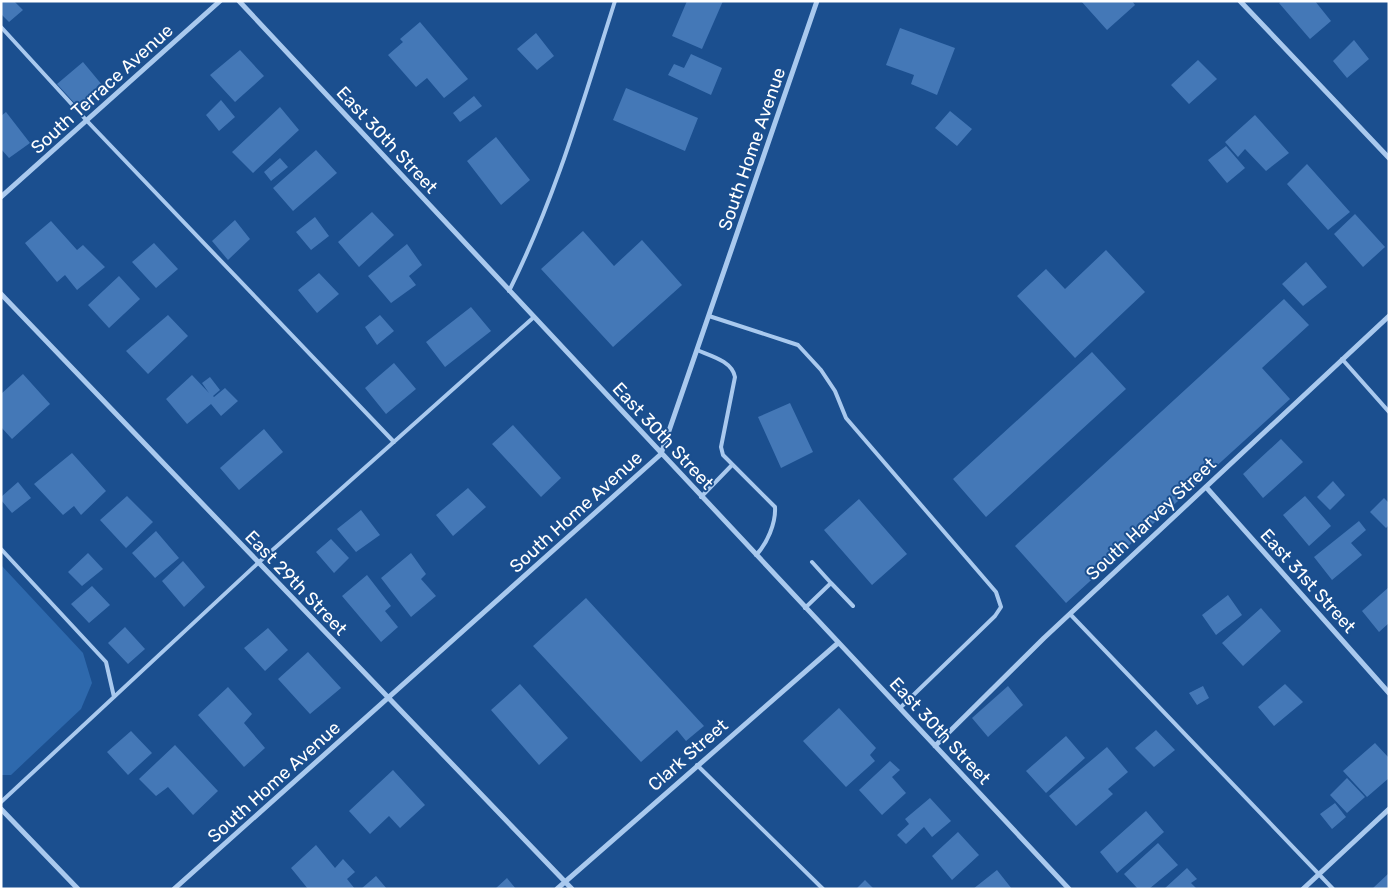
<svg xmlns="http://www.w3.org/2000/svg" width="1390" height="890" viewBox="0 0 1390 890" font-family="Rubik,sans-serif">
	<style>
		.green { fill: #2e69ad }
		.building { fill: #4478b7 }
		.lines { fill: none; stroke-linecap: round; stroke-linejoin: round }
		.lane { stroke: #a9c9ee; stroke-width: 4 }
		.street { stroke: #a9c9ee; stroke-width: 5 }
		.labels { text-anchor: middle; stroke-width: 4; stroke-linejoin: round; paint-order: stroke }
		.street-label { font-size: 18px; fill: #fff; stroke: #1b4f8f }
	</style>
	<rect width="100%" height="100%" fill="#1b4f8f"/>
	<!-- green -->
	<path class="green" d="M1 565 83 653 92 683 81 709 11 775H1Z"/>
	<!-- building -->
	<path class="building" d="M1 1H14L23 10 9 22 1 14Z
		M687 1H723L702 49 672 36Z
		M1081 1H1132L1135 5 1107 30Z
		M1282 1H1315L1331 21 1310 39 1279 3Z
		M420 22 468 79 444 98 427 78 416 87 388 55 403 42 400 39Z
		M900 28 955 48 937 95 911 84 914 75 886 65Z
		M536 33 554 56 537 70 517 49Z
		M1354 40 1369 59 1347 78 1333 61Z
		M240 50 264 76 235 102 210 75Z
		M691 54 722 68 711 95 668 75 674 64 684 68Z
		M1198 60 1217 79 1189 104 1171 85Z
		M83 62 103 86 78 107 57 84Z
		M626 88 698 118 685 151 613 120Z
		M474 96 482 106 460 122 453 113Z
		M221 100 235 117 219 131 206 115Z
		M280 107 299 130 253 173 232 152Z
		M950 111 972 129 957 146 935 128Z
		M6 112 30 143 9 158 1 149V116Z
		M1255 115 1289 153 1266 171 1245 149 1238 157 1225 142Z
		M496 137 530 180 501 205 467 161Z
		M1226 146 1245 168 1227 183 1208 160Z
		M316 150 337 173 293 211 273 188Z
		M280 158 288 167 271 181 264 172Z
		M1307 164 1350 212 1328 230 1287 184Z
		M372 212 394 235 359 267 338 242Z
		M1355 214 1385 247 1363 267 1334 234Z
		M315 217 329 236 311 250 296 232Z
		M235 220 250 239 228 260 212 241Z
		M51 221 77 250 83 245 105 267 77 290 65 275 57 282 25 243Z
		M583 231 614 266 642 240 682 285 613 347 541 269Z
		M154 243 178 269 156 288 132 262Z
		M407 244 422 265 409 276 416 285 391 303 368 276Z
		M1106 250 1145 292 1075 358 1017 296 1046 269 1065 289Z
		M1306 262 1327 287 1303 306 1282 284Z
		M319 273 339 294 317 313 298 290Z
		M119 276 140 299 109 328 88 305Z
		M1284 299 1309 325 1262 368 1290 399 1066 603 1015 546Z
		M471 307 491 331 445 367 426 342Z
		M168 315 188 336 148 374 126 351Z
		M380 315 394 331 377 345 365 327Z
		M1092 352 1126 389 986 517 953 479Z
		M394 363 416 389 386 414 365 388Z
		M23 374 50 404 12 439 1 427V394Z
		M192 375 209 393 202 383 210 377 220 390 213 396 214 397 225 388 238 401 221 416 211 404 187 424 166 399Z
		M790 403 813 452 781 468 758 417Z
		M513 425 561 478 541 497 492 444Z
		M264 429 283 452 239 490 220 468Z
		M1281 439 1303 462 1263 498 1243 474Z
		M72 453 106 491 81 515 74 506 63 515 34 484Z
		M1333 481 1345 495 1330 510 1317 497Z
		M18 482 31 498 12 513 1 500V497Z
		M468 488 486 507 453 536 436 515Z
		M127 496 153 522 126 548 100 520Z
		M1305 496 1331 526 1309 546 1283 515Z
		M1384 498 1389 503V525L1386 528 1370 512Z
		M859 499 907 554 872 585 824 530Z
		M361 510 380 535 356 552 337 529Z
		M1359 521 1366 530 1351 543 1362 555 1332 580 1314 557Z
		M156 531 179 558 155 578 132 553Z
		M331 539 349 558 334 573 316 552Z
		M88 553 103 569 82 586 68 572Z
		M411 553 426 574 421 579 436 596 411 617 381 578Z
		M183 561 205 587 184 607 162 581Z
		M367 575 391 606 385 611 398 627 381 642 342 596Z
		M92 586 110 605 89 623 71 604Z
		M1389 587V623L1379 632 1362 611Z
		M1228 595 1242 615 1216 635 1202 615Z
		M586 598 704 726 686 741 677 730 641 762 533 646Z
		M1261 608 1281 631 1243 666 1222 643Z
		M125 627 145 649 128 664 108 643Z
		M268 628 288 650 265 671 244 648Z
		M308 652 341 688 310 714 278 679Z
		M520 684 568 738 539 765 491 710Z
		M1285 684 1303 702 1274 726 1258 707Z
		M1008 686 1023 705 988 737 972 718Z
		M1203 686 1209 698 1197 705 1189 693Z
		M228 687 252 714 244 723 265 748 244 767 198 715Z
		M839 708 876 748 870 755 875 761 846 787 803 741Z
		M1156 730 1175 750 1154 767 1135 748Z
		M131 731 152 753 128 775 107 752Z
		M1066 736 1085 758 1046 793 1026 771Z
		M1375 743 1389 758V778L1367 797 1343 771Z
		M175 745 218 791 193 815 168 787 156 796 139 779Z
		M1107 747 1128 772 1108 789 1113 794 1076 826 1049 796Z
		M890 761 900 770 892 777 906 793 882 815 859 790Z
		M393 770 425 805 400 828 389 816 370 834 349 811Z
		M1347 778 1365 797 1347 813 1330 795Z
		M930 798 951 821 932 837 924 827 906 844 897 835 909 824 905 819Z
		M1335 803 1346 817 1332 829 1320 814Z
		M1146 811 1164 832 1117 873 1100 852Z
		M958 832 979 855 952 880 932 856Z
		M1158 843 1178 865 1149 889H1138L1124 874Z
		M316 845 335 868 343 859 355 872 347 879 355 889H308L291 868Z
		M1187 868 1197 879 1191 883 1197 889H1164Z
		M997 870 1012 889H973Z
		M1389 873V889H1372Z
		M376 876 387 889H361Z
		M507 878 516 889H495Z
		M865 880 874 889H856Z"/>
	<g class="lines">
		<!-- lane -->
		<path class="lane" d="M1 27 88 122 394 442
			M509 291C556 197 583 101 615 1
			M709 316 798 345 821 370 835 391 846 418 996 592 1001 607 995 616 900 708
			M697 350C711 356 732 361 735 377L721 447 723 455 775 507C776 523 767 544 756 555
			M1342 359 1389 412
			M701 497 732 465
			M1 549 106 662 114 697
			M812 562 831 583
			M805 608 831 583 853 606
			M1070 614 1333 889
			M697 765 823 889
			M1 802 258 563 534 317"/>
		<!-- street -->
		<path class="street" d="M239 1 1069 889
			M1240 1 1389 158
			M1 197 220 1
			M1 294 572 889
			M1206 487 1389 693
			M935 746 1044 638 1389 316
			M1 809 78 889
			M174 889 661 454 817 1
			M557 889 838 643
			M1303 889 1389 809"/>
	</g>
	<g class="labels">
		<!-- street labels -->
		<g class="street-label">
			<text transform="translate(102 89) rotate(-42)" y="6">South Terrace Avenue</text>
			<text transform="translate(387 140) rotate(47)" y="6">East 30th Street</text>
			<text transform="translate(752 149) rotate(-71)" y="6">South Home Avenue</text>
			<text transform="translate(663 436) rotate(47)" y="6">East 30th Street</text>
			<text transform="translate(576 512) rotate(-42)" y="6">South Home Avenue</text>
			<text transform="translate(1151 519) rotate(-43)" y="6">South Harvey Street</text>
			<text transform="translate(1308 581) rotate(48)" y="6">East 31st Street</text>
			<text transform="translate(296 583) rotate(46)" y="6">East 29th Street</text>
			<text transform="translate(940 731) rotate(47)" y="6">East 30th Street</text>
			<text transform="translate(688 755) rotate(-41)" y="6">Clark Street</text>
			<text transform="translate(274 782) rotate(-42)" y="6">South Home Avenue</text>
		</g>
	</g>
	<!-- border -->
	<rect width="1390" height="890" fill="none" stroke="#ffffff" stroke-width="5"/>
</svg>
